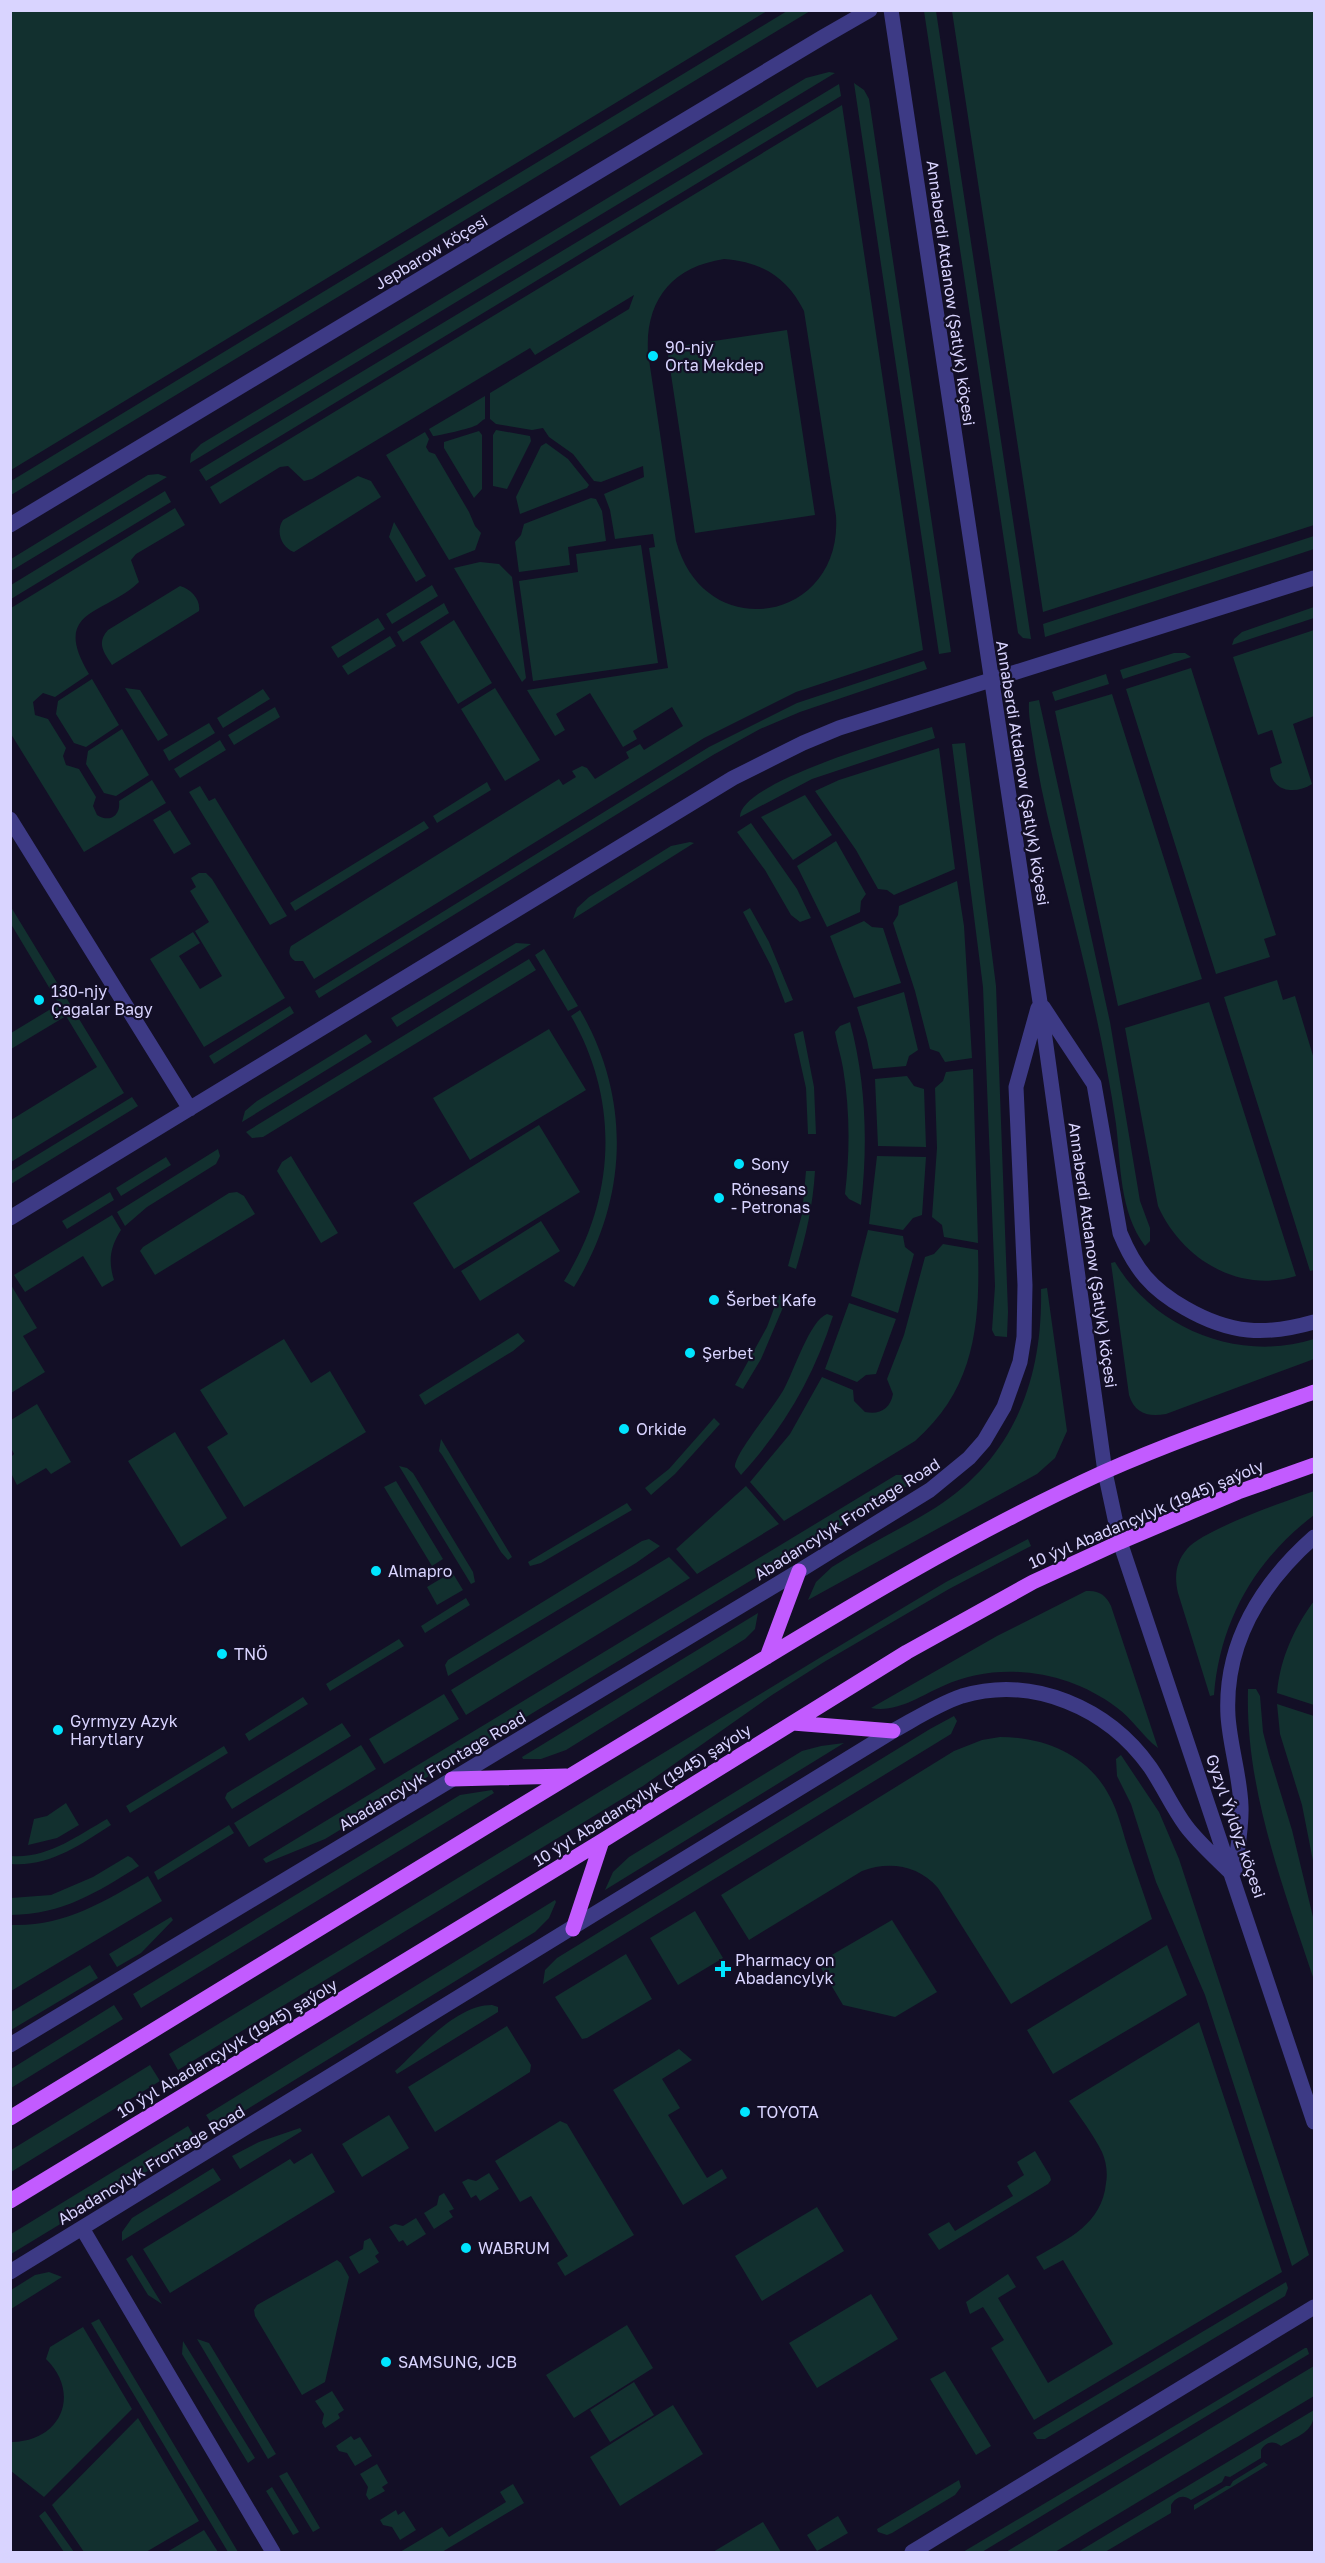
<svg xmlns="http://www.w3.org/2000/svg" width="1325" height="2563" viewBox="0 0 1325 2563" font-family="'Golos Text',sans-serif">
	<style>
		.green { fill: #12302f; fill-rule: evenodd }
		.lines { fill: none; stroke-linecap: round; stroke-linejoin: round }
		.minor { stroke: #3d3a85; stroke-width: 15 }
		.major { stroke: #c25bff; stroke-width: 15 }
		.poi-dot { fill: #00e5ff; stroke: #130f26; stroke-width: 2 }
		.labels { text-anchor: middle; stroke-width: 4.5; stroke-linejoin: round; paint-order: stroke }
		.street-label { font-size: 16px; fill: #d9d4ff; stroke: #130f26 }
		.poi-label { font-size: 16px; fill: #d9d4ff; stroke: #130f26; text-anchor: start }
	</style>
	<rect width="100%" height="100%" fill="#130f26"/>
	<!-- green -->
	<path class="green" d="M11 10H767V11L11 470Z
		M787 11H810L11 495V481Z
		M924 11H936L1031 639 1023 638 1018 633Z
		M952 11H1314V525L1043 612Z
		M829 72 835 73 190 463 191 454 201 444 806 78Z
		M854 83 864 90 869 99 951 652 939 654Z
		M839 84 841 96 206 481 199 470Z
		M842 105 923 650 796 692 704 738 314 979 303 961H295C289 957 288 952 291 946L559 779 563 785 576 777 572 771 582 766 587 768 595 779 629 758 626 752 640 744 644 750 683 726 672 707 633 731 637 739 623 747 590 693 556 714 565 730 555 736 527 690 668 668 649 548 655 547 653 534 615 539 610 510 604 494 644 477 643 466 601 482 594 481 573 454 549 437 543 428 532 430 496 424 490 419V393L629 309 634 295 535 355 530 348 312 479 304 481 288 466 280 467 220 504 210 487ZM724 259C762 262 787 277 804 311L836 516C843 622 705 647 676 541L648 353C645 300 672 267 724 259Z
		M787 330 815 515 695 533 667 348Z
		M485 396V419C482 420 480 423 477 425 472 428 438 436 433 436L429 429Z
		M496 430 530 436 531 441 507 489 493 486V435Z
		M479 431 482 435V489L474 498 444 448V442Z
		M425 432 429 439 426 447 429 452 435 454 469 512 475 526 481 533 475 550 449 560 386 455Z
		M546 443 568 459 589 485 587 488 520 514 516 497 541 446Z
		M158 474 167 477 11 571V559L148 475Z
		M358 476 371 481 381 497 294 552C282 548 275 532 283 520Z
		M165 491 171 502 11 599V585Z
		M591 498 596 499 602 511 606 541 568 547 570 565 519 572 515 542 521 535 524 524Z
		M175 508 185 525 136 554 131 560 139 582C105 615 50 609 89 674L55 697 43 693 33 702 35 715 48 719 66 748 63 756 66 765 79 769 96 797 93 806 97 815C109 823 121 816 119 801L152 780 166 803 84 852 11 734V608Z
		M394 522 426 576 416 582 389 537Z
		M1314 536V549L1045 637 1043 624Z
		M641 545 658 663 533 681 519 581 578 572 576 554Z
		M480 562 499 564 512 577 526 678 522 682 454 568Z
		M432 585 438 596 392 624 386 614Z
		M180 586C191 589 201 600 199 611L112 665C104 653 96 643 108 630Z
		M444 603 449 613 403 642 397 632Z
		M1314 607V618L1232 645 1234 639 1242 632Z
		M378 618 385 629 338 658 331 647Z
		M454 620 492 683 458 704 420 642Z
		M1314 630V716L1293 724 1312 784C1295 795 1271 792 1270 768L1282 763 1272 730 1258 735 1233 657Z
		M390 636 396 646 348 675 342 666Z
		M1174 653H1185L1191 657 1123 679 1120 670Z
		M924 661 927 669 800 712 760 729 713 755 319 998 315 991 709 747 797 703Z
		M1191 668 1276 935 1264 939 1270 957 1216 974 1126 689Z
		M1106 674 1109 684 1055 701 1052 692Z
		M92 679 119 725 86 747 74 743 56 714 58 701Z
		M125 688 140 690 168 735 158 741Z
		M495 688 540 760 505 781 461 709Z
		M263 689 270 699 223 728 217 718Z
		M1112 694 1202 979 1118 1006 1055 711Z
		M1039 700 1110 1022 1140 1201 1150 1228V1241L1145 1246C1119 1211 1121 1165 1116 1124 1103 1035 1081 949 1059 862 1049 824 1040 786 1034 747 1032 732 1028 717 1029 702Z
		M275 707 280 717 234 745 228 735Z
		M209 723 215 733 169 761 163 750Z
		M932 727 935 738 812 779 740 817C739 782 900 737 932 727Z
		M122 729 149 775 116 796 104 793 86 764 88 751Z
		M220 740 226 750 180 778 174 769Z
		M965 743 996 986 1008 1312 1007 1337 995 1336 992 1330 995 1286 983 987 952 744Z
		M939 748 955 869 894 895 887 890 878 889 856 850 815 791 839 780Z
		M487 782 491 790 437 823 433 816Z
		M200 786 209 801 215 798 287 916 270 925 189 792Z
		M805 795 832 835 793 860 761 817Z
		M170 810 191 844 174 854 153 820Z
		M424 821 429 828 295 911 290 903Z
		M751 823 797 889 811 918 800 922 791 915 765 870 737 832Z
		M836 841 866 894 861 901 860 912 827 927 797 866Z
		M690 842 694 843 573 919 577 908 589 897 671 846Z
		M199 873H206L212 879 285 998 204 1047 150 959 193 932 200 943 179 956 200 989 222 976 195 931 209 922 190 891 196 887 191 878Z
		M957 881 964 926 972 1058 945 1062 939 1052 930 1049 915 991 893 923 898 915 899 906Z
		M11 907 124 1093 11 1162V1120L97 1067 66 1016 11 1049V1033L59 1004 11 924Z
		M750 908 769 942 793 1000 785 1003 771 966 743 912Z
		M864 921 872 927 883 928 901 983 854 998 830 936Z
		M516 943 531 944 397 1027 391 1018Z
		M544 949 578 1006 568 1011 535 955Z
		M529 959 536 970 263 1137 252 1138 246 1132Z
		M1277 980 1283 1000 1295 996 1314 1059V1270L1310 1271 1224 997Z
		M904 992 918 1050 909 1056 906 1066 873 1069 867 1040 857 1007Z
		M1209 1002 1296 1276C1238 1294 1181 1258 1158 1206L1125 1028Z
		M290 1006 294 1013 214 1064 209 1056Z
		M580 1010C632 1099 628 1200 574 1287L564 1281C616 1198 620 1101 571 1016Z
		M850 1022C866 1082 868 1143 861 1205L849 1199 845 1194C850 1152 850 1110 843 1068 841 1056 837 1044 835 1032L840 1026Z
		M549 1029 586 1090 470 1160 433 1098Z
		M803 1031 814 1087 816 1134H808L806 1088 794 1034Z
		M366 1034 372 1042 242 1122 245 1111 257 1101Z
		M973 1069 978 1243 944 1237 942 1225 932 1217 937 1148 935 1088 943 1081 946 1072Z
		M907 1076 914 1086 924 1089 926 1147 878 1146 875 1079Z
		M132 1097 138 1106 11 1184V1171Z
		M539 1125 580 1192 454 1269 413 1203Z
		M218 1149 220 1156 216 1164 147 1207 125 1226 117 1212Z
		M291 1156 338 1233 321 1243 277 1171 282 1162Z
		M877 1156 926 1157 922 1215 913 1218 903 1230 869 1224Z
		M166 1157 171 1165 121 1196 116 1188Z
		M806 1171H815C813 1205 806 1236 796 1269L788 1266 802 1214Z
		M110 1192 114 1200 67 1229 62 1221Z
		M237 1192 244 1196 255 1214 155 1275 140 1251 143 1247 229 1193Z
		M112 1215 121 1230C110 1247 108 1261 114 1280L102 1287 83 1256 25 1292 14 1275Z
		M541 1221 560 1251 480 1301 461 1271Z
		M868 1230 903 1236 905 1247 914 1254 898 1313 851 1296Z
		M943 1244 978 1250C980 1325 975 1388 915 1441L784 1521 750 1482 790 1434 822 1377 853 1390 854 1401 865 1412C880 1415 890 1409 893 1394L887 1379 904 1335 925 1257 934 1254Z
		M1115 1262C1154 1329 1240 1363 1314 1339V1359L1166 1414C1148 1417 1135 1414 1129 1395L1111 1263Z
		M11 1285 37 1328 23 1336 45 1372 11 1393Z
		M1047 1288 1067 1431 1055 1458 1037 1474 808 1600 816 1582 832 1567C865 1546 901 1529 935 1508 1014 1458 1043 1379 1041 1289Z
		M779 1295 787 1298 761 1359 743 1389 735 1385 767 1327Z
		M849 1303 896 1319 876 1374 866 1375 857 1382 825 1369Z
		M827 1314 833 1316C814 1376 784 1428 741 1475L735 1467C734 1454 775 1406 784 1389 794 1371 810 1320 827 1314Z
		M518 1333 525 1341 513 1351 425 1405 419 1395Z
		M284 1339 311 1383 330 1371 366 1432 244 1507 207 1447 228 1434 200 1390Z
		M37 1404 71 1462 51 1474 46 1468 17 1485 11 1473V1457L14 1454 11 1448V1420Z
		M714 1418 720 1424 675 1474 651 1495 645 1488 669 1469Z
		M175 1432 227 1518 181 1547 128 1461Z
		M441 1439 512 1557 508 1560 501 1552 442 1455 439 1451Z
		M399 1466 407 1468 413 1473 473 1572 475 1582 471 1584Z
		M896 1475H911L915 1481 325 1839 266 1863 263 1859Z
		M396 1481 443 1559 432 1566 384 1487Z
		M746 1486 779 1524 697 1574 676 1549Z
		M1314 1491V1515C1255 1560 1220 1621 1214 1695L1210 1696 1178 1593C1174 1576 1176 1562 1187 1549 1204 1529 1287 1501 1314 1491Z
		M627 1503 632 1510 541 1563 530 1566 528 1562Z
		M649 1539 660 1546 636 1563 448 1676 445 1665 448 1660 642 1541Z
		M1028 1539 1031 1546 949 1589 824 1662 772 1695 643 1786 178 2070 169 2054 821 1657 946 1582Z
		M669 1557 690 1578 466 1715 451 1690Z
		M452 1572 463 1590 437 1605 427 1587Z
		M1086 1591C1099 1590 1106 1595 1111 1606L1158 1748C1143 1737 1132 1718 1116 1707 1068 1671 999 1660 943 1686 920 1696 897 1713 871 1708L997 1636Z
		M466 1598 470 1605 425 1633 421 1626Z
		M1314 1601V1705L1277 1693C1280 1659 1294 1628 1314 1601Z
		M758 1613 755 1629 745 1639 566 1750 541 1759H523L522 1757Z
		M399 1639 404 1646 330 1691 326 1684Z
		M1248 1689H1256L1260 1696 1263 1732 1269 1755 1292 1830 1314 1921V1980C1283 1886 1245 1789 1248 1689Z
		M444 1694 459 1719 384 1764 369 1739Z
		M303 1697 308 1704 249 1741 245 1734Z
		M1277 1704 1314 1716V1866L1302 1805 1280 1734Z
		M954 1716 957 1721 951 1734 543 1984 545 1970 557 1958 930 1729Z
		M342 1723 351 1736 232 1809 225 1798 227 1793Z
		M1000 1737C1045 1737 1089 1755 1110 1797 1118 1812 1122 1829 1127 1845 1135 1870 1144 1894 1152 1919L1011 2004 938 1888C918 1865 889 1861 862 1871L749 1940 721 1895 954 1751 982 1740Z
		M844 1743 605 1890 613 1872 629 1857 802 1751 821 1746Z
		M361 1745 376 1769 249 1847 234 1823Z
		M224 1746 228 1753 130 1813 126 1806Z
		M1121 1755 1159 1812 1179 1859 1309 2255 1292 2266 1205 1995 1156 1882 1131 1804 1117 1776 1116 1759Z
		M492 1790 494 1793 141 2008 133 1994 460 1795Z
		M66 1803 79 1825 57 1838 28 1845 34 1819 47 1816Z
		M107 1819 111 1825C80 1845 49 1867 11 1864V1856C47 1859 77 1836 107 1819Z
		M229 1825 234 1833 158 1880 154 1872Z
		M128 1856 132 1858 139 1866C96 1893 63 1914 11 1915V1898L51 1895 93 1877Z
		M148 1876 162 1901 11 1991V1925C63 1927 104 1902 148 1876Z
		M555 1900 556 1902 549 1918 535 1932 215 2129 206 2115Z
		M695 1911 723 1958 678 1985 650 1938Z
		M171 1917 173 1920 141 1953 117 1967 109 1954Z
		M892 1920 937 1992 895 2017 843 2005 818 1963Z
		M1167 1945 1187 1995 1053 2074 1027 2030Z
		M626 1954 652 1999 587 2038 582 2039 555 1997Z
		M90 1965 98 1978 11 2030V2012Z
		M114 2005 123 2019 11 2088V2069Z
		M492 2005 498 2007V2012L397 2074 395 2071C420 2049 455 2005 492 2005Z
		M1199 2022 1282 2272 1034 2420 991 2348 1004 2340 983 2307 970 2314 966 2302 1008 2274 1016 2287 998 2298 1048 2383 1113 2344 1063 2260 1044 2270 1036 2257C1068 2239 1102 2224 1106 2183 1108 2173 1106 2161 1102 2152 1093 2134 1080 2117 1069 2101Z
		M507 2026 531 2065 530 2072 435 2132 408 2087Z
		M679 2049 692 2060 662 2079 680 2108 668 2115 707 2178 722 2169 727 2178 683 2205 613 2090Z
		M150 2065 160 2081 11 2172V2150Z
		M389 2115 409 2148 362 2177 342 2144Z
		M560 2121 567 2124 634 2235 565 2276 557 2263 568 2256 531 2196 520 2202 495 2161Z
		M188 2126 197 2141 11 2254V2234Z
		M300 2128 302 2131 240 2169 232 2156 259 2142Z
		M1035 2151 1050 2176 1051 2180 1048 2184 939 2250 928 2234 949 2222 955 2231 1013 2196 1007 2186 1024 2175 1017 2162Z
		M312 2153 335 2192 170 2293 143 2249 290 2159 294 2164Z
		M213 2168 221 2180 122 2241V2232L132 2218Z
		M489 2173 499 2189 480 2201 476 2195 471 2198 462 2182 468 2179 476 2181Z
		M444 2193 454 2209 449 2211 453 2217 434 2229 424 2213 437 2205 439 2196Z
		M817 2207 844 2251 762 2301 735 2256Z
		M416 2218 426 2234 407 2246 403 2240 399 2242 389 2227 395 2224 403 2226Z
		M370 2238 379 2253 375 2256 379 2262 359 2274 349 2257 363 2249 364 2241Z
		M132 2255 162 2304 148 2295 126 2259Z
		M337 2260 341 2263 349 2277 325 2382 302 2395 255 2316 254 2310 257 2305Z
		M49 2272 62 2277 11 2309V2290L35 2275Z
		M1286 2282 1288 2288 1285 2296 1045 2439H1037L1033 2433Z
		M871 2294 898 2339 817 2388 789 2343Z
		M99 2319 238 2552H228L91 2323Z
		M627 2325 653 2368 574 2418 546 2375Z
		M83 2327 132 2409 44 2497 11 2471 12 2442C62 2441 81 2393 46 2359L50 2347Z
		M197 2339 209 2343 276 2454 268 2459Z
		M183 2341 255 2458 248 2463 182 2354Z
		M1305 2348H1307L1309 2354 982 2552H963Z
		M1314 2366V2396L1055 2552H1006Z
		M945 2371 991 2446 976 2455 930 2379Z
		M634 2382 654 2415 610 2442 590 2410Z
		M332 2391 344 2410 338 2414 340 2418 325 2428 322 2423 324 2414 315 2401Z
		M673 2405 703 2454 620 2506 590 2457Z
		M1314 2410C1315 2432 1299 2435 1281 2446 1273 2440 1266 2442 1261 2450V2458L1230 2477 1225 2476 1222 2482 1191 2500C1183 2494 1176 2497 1171 2505V2513L1105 2552H1078Z
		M138 2418 199 2521 146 2552H84L52 2505Z
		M351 2436 354 2440 360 2437 372 2456 355 2466 347 2453 339 2451 336 2446Z
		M1264 2462 1268 2465 1194 2510V2505L1226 2486H1230L1233 2481Z
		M377 2464 388 2483 382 2487 385 2491 369 2500 366 2495 368 2487 360 2474Z
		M287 2472 320 2528 313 2532 279 2476Z
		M959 2480 961 2487 955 2495 892 2533 887 2535 878 2532 877 2529Z
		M513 2484 524 2503 442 2552H400L442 2527 449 2537 506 2502 500 2492Z
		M272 2487 299 2532 293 2535 266 2491Z
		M396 2510 398 2515 404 2511 416 2530 400 2540 392 2527 383 2525 380 2520Z
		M45 2511 74 2552H64L39 2516Z
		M838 2516 848 2533 817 2551 807 2535Z
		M763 2522 781 2552H713Z
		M204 2530 218 2552H167Z"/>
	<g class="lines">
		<!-- minor -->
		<path class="minor" d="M891 10 1040 1002 1105 1472 1120 1542 1314 2122
			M10 525 823 37 870 10
			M10 819 190 1109
			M1043 1007 1094 1084 1120 1233C1135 1269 1151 1289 1185 1308 1230 1334 1265 1336 1314 1322
			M10 1218 733 778 803 743 839 728 1314 578
			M1235 1870C1237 1850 1242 1827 1241 1806 1240 1776 1230 1746 1228 1716 1224 1643 1262 1583 1314 1537
			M10 2045 799 1571 930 1490 969 1458 984 1441 1004 1407 1020 1362 1024 1337 1025 1285 1016 1087 1038 1008
			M82 2228 273 2552
			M10 2272 893 1731C915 1719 938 1704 962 1696 1033 1675 1108 1708 1150 1767 1163 1786 1172 1807 1186 1826 1198 1842 1215 1857 1230 1872
			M912 2552 1314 2307"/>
		<!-- major -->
		<path class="major" d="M767 1657 799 1571
			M793 1723 893 1731
			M452 1779 566 1776
			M573 1929 602 1841
			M10 2118C216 1993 420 1866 626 1742 783 1648 937 1548 1104 1472 1172 1442 1244 1417 1314 1392
			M10 2201 602 1841 907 1652 1033 1582 1120 1542 1238 1492 1314 1465"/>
	</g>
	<!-- markers -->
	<g class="poi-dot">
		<circle cx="653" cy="356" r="6"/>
		<circle cx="39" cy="1000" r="6"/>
		<circle cx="739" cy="1164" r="6"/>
		<circle cx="719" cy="1198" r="6"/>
		<circle cx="714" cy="1300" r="6"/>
		<circle cx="690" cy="1353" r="6"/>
		<circle cx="624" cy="1429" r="6"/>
		<circle cx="376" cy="1571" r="6"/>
		<circle cx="222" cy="1654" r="6"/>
		<circle cx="58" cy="1730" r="6"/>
		<path d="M720 1960h6v6h6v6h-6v6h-6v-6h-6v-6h6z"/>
		<circle cx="745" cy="2112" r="6"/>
		<circle cx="466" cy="2248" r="6"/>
		<circle cx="386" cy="2362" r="6"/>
	</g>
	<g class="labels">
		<!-- street labels -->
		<g class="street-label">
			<text transform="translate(431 252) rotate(-31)" y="6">Jepbarow köçesi</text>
			<text transform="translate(951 293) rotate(82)" y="6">Annaberdi Atdanow (Şatlyk) köçesi</text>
			<text transform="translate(1023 773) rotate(81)" y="6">Annaberdi Atdanow (Şatlyk) köçesi</text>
			<text transform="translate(1093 1255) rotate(82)" y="6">Annaberdi Atdanow (Şatlyk) köçesi</text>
			<text transform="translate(1146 1514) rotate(-23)" y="6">10 ýyl Abadançylyk (1945) şaýoly</text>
			<text transform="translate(847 1519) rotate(-32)" y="6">Abadancylyk Frontage Road</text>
			<text transform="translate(432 1771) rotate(-31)" y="6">Abadancylyk Frontage Road</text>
			<text transform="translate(642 1795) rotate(-32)" y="6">10 ýyl Abadançylyk (1945) şaýoly</text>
			<text transform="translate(1236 1826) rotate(71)" y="6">Gyzyl Ýyldyz köçesi</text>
			<text transform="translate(227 2048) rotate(-31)" y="6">10 ýyl Abadançylyk (1945) şaýoly</text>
			<text transform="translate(151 2165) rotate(-31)" y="6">Abadancylyk Frontage Road</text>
		</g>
		<!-- poi labels -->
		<g class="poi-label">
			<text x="665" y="353">90-njy<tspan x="665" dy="18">Orta Mekdep</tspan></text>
			<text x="51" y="997">130-njy<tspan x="51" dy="18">Çagalar Bagy</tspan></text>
			<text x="751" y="1170">Sony</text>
			<text x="731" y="1195">Rönesans<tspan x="731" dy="18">- Petronas</tspan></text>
			<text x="726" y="1306">Šerbet Kafe</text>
			<text x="702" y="1359">Şerbet</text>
			<text x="636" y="1435">Orkide</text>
			<text x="388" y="1577">Almapro</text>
			<text x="234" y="1660">TNÖ</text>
			<text x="70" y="1727">Gyrmyzy Azyk<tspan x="70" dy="18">Harytlary</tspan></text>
			<text x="735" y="1966">Pharmacy on<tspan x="735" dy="18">Abadancylyk</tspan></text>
			<text x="757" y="2118">TOYOTA</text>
			<text x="478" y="2254">WABRUM</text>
			<text x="398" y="2368">SAMSUNG, JCB</text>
		</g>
	</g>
	<!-- border -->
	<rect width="1325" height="2563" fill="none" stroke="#d9d4ff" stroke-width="24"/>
</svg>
